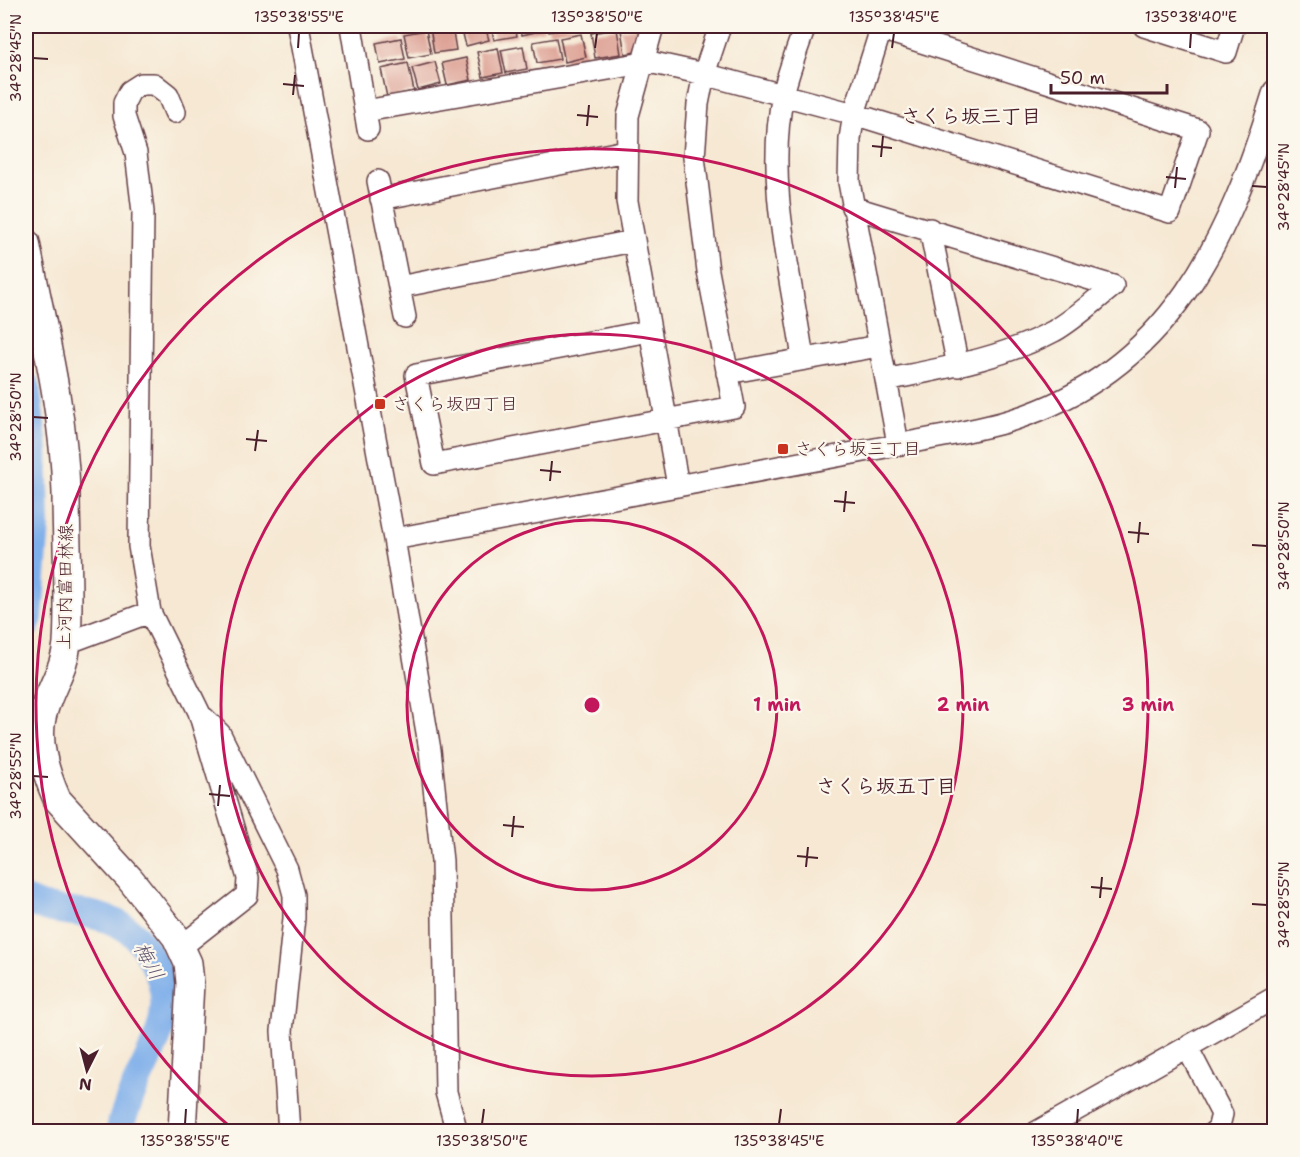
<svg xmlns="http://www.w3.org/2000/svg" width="1300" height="1157" viewBox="0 0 1300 1157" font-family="'Shantell Sans','Klee One',sans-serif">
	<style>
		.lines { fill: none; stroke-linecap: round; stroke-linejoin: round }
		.river { stroke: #7fafea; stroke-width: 28 }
		.building { fill: #d99488 }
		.minor-casing { stroke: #643d44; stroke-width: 24 }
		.major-casing { stroke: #643d44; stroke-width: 30 }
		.minor { stroke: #fff; stroke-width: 21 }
		.major { stroke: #fff; stroke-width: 27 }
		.ticks { fill: none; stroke: #4a1f2b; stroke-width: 2 }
		.ring { fill: none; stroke: #c2185b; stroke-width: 3 }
		.poi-dot { fill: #c8321e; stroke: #fbf7ec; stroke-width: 2 }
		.labels { text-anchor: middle; stroke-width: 4.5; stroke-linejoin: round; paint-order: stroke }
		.poi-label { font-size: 18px; fill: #4a1f2b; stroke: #fbf7ec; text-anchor: start }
		.street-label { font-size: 18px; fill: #4a1f2b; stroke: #fbf7ec }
		.neighbourhood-label { font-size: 20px; font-weight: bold; fill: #4a1f2b; stroke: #fbf7ec }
		.water-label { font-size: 20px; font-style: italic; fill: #5d516e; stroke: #fbf7ec }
		.centre { fill: #c2185b; stroke: #fbf7ec; stroke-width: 3 }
		.ring-label { font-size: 18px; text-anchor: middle; font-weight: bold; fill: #c2185b; stroke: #fbf7ec; stroke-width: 4.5; stroke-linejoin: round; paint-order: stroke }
		.neatline { fill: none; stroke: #4a1f2b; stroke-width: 2 }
		.ticks-label { font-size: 15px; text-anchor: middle; fill: #4a1f2b }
	</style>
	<rect width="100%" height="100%" fill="#fbf7ec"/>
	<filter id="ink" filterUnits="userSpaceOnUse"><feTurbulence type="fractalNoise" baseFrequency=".0167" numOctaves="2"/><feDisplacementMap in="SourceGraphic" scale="12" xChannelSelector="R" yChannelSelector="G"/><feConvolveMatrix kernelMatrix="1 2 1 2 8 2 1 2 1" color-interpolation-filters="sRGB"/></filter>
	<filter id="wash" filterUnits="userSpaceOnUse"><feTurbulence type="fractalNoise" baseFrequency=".008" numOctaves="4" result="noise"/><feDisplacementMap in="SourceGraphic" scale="24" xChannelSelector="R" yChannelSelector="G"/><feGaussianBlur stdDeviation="1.35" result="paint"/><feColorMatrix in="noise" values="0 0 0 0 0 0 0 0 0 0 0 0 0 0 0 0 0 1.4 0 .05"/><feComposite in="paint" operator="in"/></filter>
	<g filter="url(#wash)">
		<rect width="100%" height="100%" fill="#f6e8d3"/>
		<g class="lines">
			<!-- river -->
			<path class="river" d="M26 386 34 449 36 524 29 617 26 625
				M26 900C55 916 93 908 122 926 136 933 145 947 152 960 183 1014 148 1051 129 1101 126 1111 120 1121 120 1132"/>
		</g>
		<g id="blocks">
			<!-- building -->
			<path class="building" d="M441 26H452L456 50 434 53 430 27Z
				M461 26H485L489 40 466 46Z
				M491 26H515L517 36 494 40Z
				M520 26H543L544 30 522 35Z
				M548 26H578V27L549 32Z
				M642 26 645 41 642 51 625 54 621 30Z
				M617 29 621 54 595 58 591 33Z
				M426 30 431 54 409 58 404 34Z
				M581 34 586 57 565 62 560 38Z
				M401 38 405 59 380 64 376 43Z
				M556 38 560 59 537 63 533 42Z
				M523 46 527 69 506 73 501 50Z
				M498 48 503 73 483 77 477 52Z
				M466 58 471 80 447 85 442 63Z
				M435 62 441 84 418 90 412 68Z
				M408 63 414 91 387 97 381 69Z"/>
		</g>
	</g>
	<g filter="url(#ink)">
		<use href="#blocks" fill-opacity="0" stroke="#643d44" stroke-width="1.5"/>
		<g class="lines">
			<defs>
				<path id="minor" d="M298 26 394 539 430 750 442 861 446 1092 457 1132
					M351 26 368 129
					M653 26 628 116 627 201 678 486
					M882 26 854 114 850 139 849 182 898 444
					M1144 26 1226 52 1234 26
					M365 111 649 62 704 74 854 114 1170 212 1198 130 881 29
					M175 112 168 95 154 84H141L130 91 124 103V116L136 153 143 212 139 546 150 612 199 712 248 878 247 895 182 946
					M378 181 405 317
					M381 199 626 151
					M852 207 1113 286
					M930 229 958 366
					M399 287 633 241
					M649 331 416 375 434 464 734 407 708 271 694 157 698 104 704 74 720 26
					M803 359C791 274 765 182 783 95 788 72 798 48 805 26
					M727 373 879 346
					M886 380C944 368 1001 359 1054 331 1075 319 1094 301 1113 286
					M394 539 955 434C974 429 994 426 1012 420 1171 370 1229 238 1274 91
					M67 643 150 612
					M204 718 220 734 287 869 294 895V918L282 1031 289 1132
					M1187 1047 1222 1114 1218 1130 1214 1132
					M1037 1132 1274 998"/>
				<path id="major" d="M26 243C42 325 64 409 66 493 66 543 70 594 67 643 65 667 52 685 45 707 34 737 45 772 57 799L130 879 176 937 188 963 190 983 182 1132"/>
			</defs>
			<!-- minor casing -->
			<use href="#minor" class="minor-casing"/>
			<!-- major casing -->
			<use href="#major" class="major-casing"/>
			<!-- minor -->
			<use href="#minor" class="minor"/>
			<!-- major -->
			<use href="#major" class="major"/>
		</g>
	</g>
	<!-- ticks -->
	<path class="ticks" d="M298 48 299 33M595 48 597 33M892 48 894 33M1190 48 1191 33M33 58 48 59M283 84 304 86M293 95 295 75M577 115 598 117M587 126 589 105M872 146 892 148M881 157 883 136M1166 177 1186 179M1252 186 1267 187M1175 188 1177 167M33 417 48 418M246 439 267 441M255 451 258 430M540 470 561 472M550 481 552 461M834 501 855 503M844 512 846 491M1128 532 1149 534M1138 543 1140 522M1252 545 1267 546M33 776 48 777M209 794 230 796M218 806 220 785M503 825 524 827M512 837 514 816M797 856 818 858M806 867 808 847M1091 887 1112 889M1100 898 1102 877M1252 904 1267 905M185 1124 186 1109M482 1124 484 1109M779 1124 781 1109M1077 1124 1078 1109"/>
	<!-- distance rings -->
	<g class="ring">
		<circle cx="592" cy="705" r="185"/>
		<circle cx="592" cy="705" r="371"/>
		<path d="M235 1131A556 556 0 1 1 949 1131"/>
	</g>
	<!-- markers -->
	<g class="poi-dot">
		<rect x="374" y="398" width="12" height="12" rx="3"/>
		<rect x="777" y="443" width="12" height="12" rx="3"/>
	</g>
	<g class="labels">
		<!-- poi labels -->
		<g class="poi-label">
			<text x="392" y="410">さくら坂四丁目</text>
			<text x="795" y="455">さくら坂三丁目</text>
		</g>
		<!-- street labels -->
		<g class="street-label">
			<text transform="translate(65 587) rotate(-89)" y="6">上河内富田林線</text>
		</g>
		<!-- neighbourhood labels -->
		<g class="neighbourhood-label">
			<text x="971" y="123">さくら坂三丁目</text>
			<text x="886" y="793">さくら坂五丁目</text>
		</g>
		<!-- water labels -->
		<g class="water-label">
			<text transform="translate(149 961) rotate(61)" y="7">梅川</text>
		</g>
	</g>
	<circle cx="592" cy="705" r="9" class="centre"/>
	<g class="ring-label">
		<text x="777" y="711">1 min</text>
		<text x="963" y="711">2 min</text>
		<text x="1148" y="711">3 min</text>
	</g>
	<!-- margin -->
	<rect width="1300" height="1157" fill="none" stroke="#fbf7ec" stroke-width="66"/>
	<!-- north arrow -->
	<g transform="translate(87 1070) rotate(186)" stroke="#fbf7ec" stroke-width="4.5" paint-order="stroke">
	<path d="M0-4.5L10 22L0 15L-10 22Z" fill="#4a1f2b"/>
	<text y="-9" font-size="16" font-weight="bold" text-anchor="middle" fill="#4a1f2b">N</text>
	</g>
	<!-- scale -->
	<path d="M1051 84v9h116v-9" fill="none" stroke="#4a1f2b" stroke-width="3"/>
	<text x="1060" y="84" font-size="18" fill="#4a1f2b" stroke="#fbf7ec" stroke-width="4.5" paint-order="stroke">50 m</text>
	<rect x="33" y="33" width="1234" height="1091" class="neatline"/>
	<g class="ticks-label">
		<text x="299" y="22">135°38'55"E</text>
		<text x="597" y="22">135°38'50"E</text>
		<text x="894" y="22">135°38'45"E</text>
		<text x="1191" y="22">135°38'40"E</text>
		<text transform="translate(16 58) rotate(-90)" y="5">34°28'45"N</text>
		<text transform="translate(1284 187) rotate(-90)" y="5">34°28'45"N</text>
		<text transform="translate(16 417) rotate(-90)" y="5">34°28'50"N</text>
		<text transform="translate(1284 546) rotate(-90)" y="5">34°28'50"N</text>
		<text transform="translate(16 776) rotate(-90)" y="5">34°28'55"N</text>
		<text transform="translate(1284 905) rotate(-90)" y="5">34°28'55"N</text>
		<text x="185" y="1146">135°38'55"E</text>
		<text x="482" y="1146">135°38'50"E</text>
		<text x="779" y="1146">135°38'45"E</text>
		<text x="1077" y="1146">135°38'40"E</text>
	</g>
</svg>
